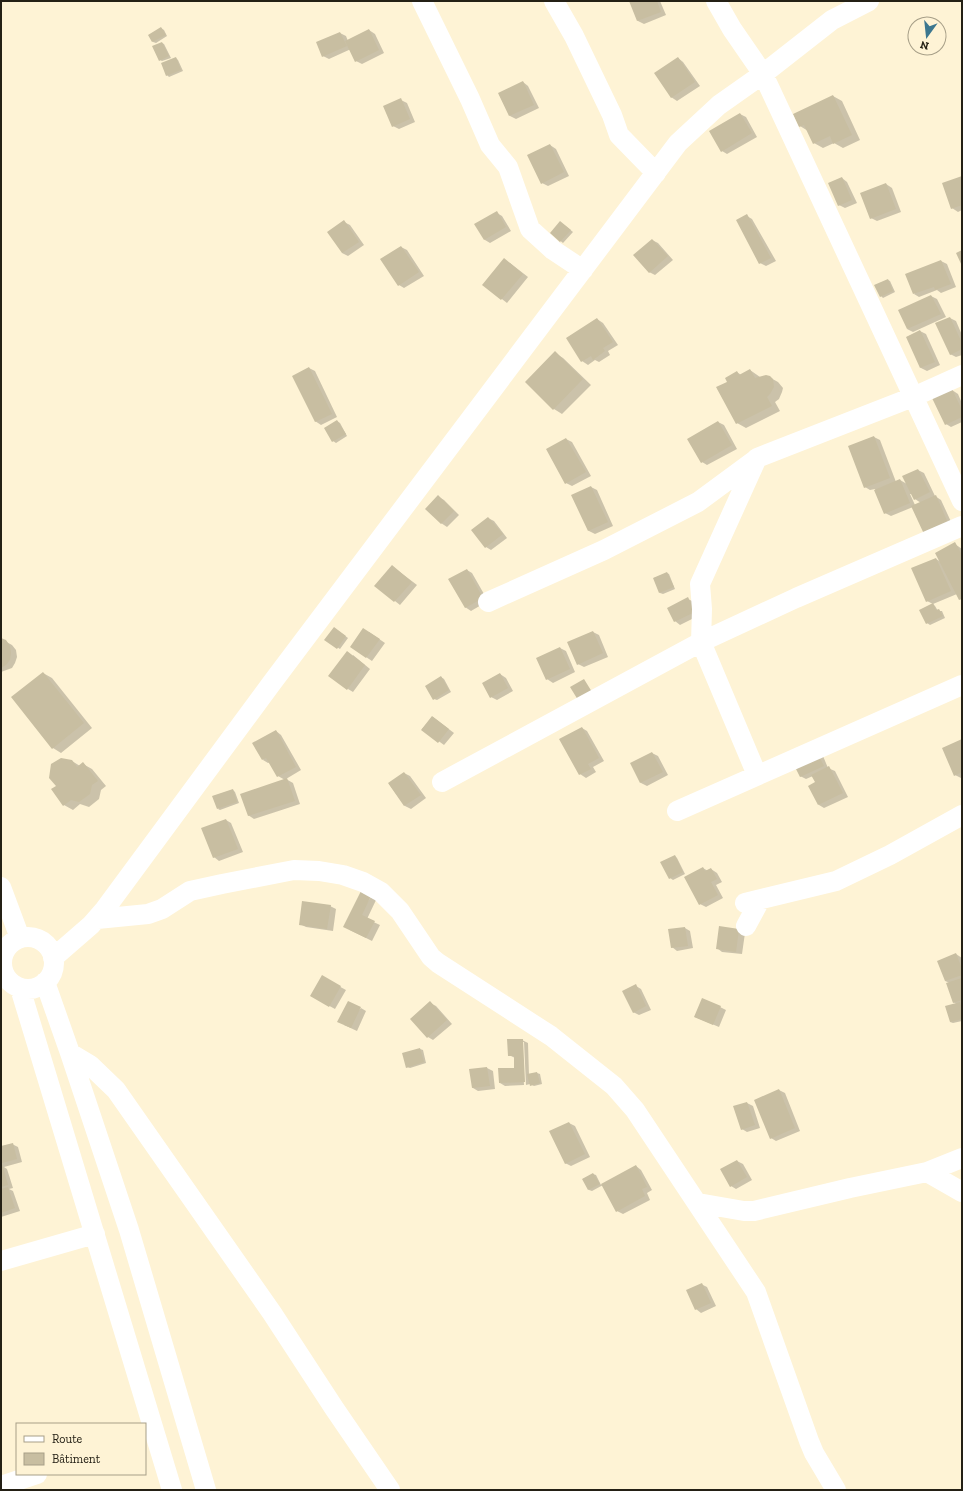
<svg xmlns="http://www.w3.org/2000/svg" width="963" height="1491" viewBox="0 0 963 1491" font-family="'Zilla Slab',serif">
	<style>
		.shadow { fill: #0003; fill-rule: evenodd }
		.building { fill: #c8bea1 }
		.lines { fill: none; stroke-linecap: round; stroke-linejoin: round }
		.minor { stroke: #fff; stroke-width: 20 }
	</style>
	<rect width="100%" height="100%" fill="#fef3d5"/>
	<!-- shadow -->
	<path class="shadow" d="M630 1H660L666 15 644 24 638 21Z
		M161 28 164 30 167 36 156 43 153 42 149 35Z
		M369 30 375 34 384 53 362 64 356 61 351 49 329 59 323 56 340 33 346 36 348 41Z
		M162 43 164 44 171 58 162 61 160 60Z
		M176 58 178 60 183 71 169 77 167 75Z
		M678 58 683 62 700 86 677 101 671 97Z
		M523 82 528 86 539 108 516 119 510 116 499 94Z
		M833 96 842 101 860 140 843 148 834 143 823 148 814 143 808 131 800 126Z
		M401 100 407 103 415 122 399 129 393 126Z
		M740 114 746 117 757 137 727 154 722 151Z
		M550 145 556 149 569 176 548 186 542 183Z
		M962 177V210L958 212 952 208Z
		M842 178 847 182 857 203 845 208 839 205Z
		M886 184 892 188 901 212 877 221 871 218Z
		M497 213 502 216 511 231 490 243 485 240 476 225Z
		M747 216 752 219 776 261 766 266 760 263Z
		M344 222 350 225 364 245 348 256 342 253Z
		M563 224 573 232 563 243 551 233Z
		M652 240 658 243 673 260 655 275 649 272Z
		M401 247 407 250 424 276 404 288 399 285Z
		M941 261 947 264 956 287 941 293 937 290 919 297 914 294Z
		M510 263 528 277 507 303 484 285Z
		M888 280 890 281 895 292 883 298 881 296Z
		M931 296 937 299 946 317 913 332 907 329Z
		M950 318 956 321 962 335V355L956 357 950 354Z
		M597 319 603 323 618 345 608 351 610 355 599 362 595 360 588 365 582 361 568 338Z
		M920 331 926 334 940 365 927 371 921 368 907 337Z
		M555 353 563 358 591 385 562 414 554 409 526 382Z
		M309 368 315 371 337 417 321 425 315 421Z
		M750 370 760 377H769L778 382 783 388 782 392 779 399 775 402 780 411 746 428 737 423 717 388 728 382 737 372 741 375Z
		M952 390 958 394 961 401 962 400V422L951 427 946 424Z
		M337 421 340 423 347 436 336 443 333 441Z
		M718 422 724 425 737 449 707 465 702 462Z
		M874 437 880 440 896 482 900 480 907 484 918 470 924 473 935 496 941 500 953 526 913 507 891 516 885 513 875 489 870 490 865 487ZM910 494H912L915 499 921 503 915 505Z
		M566 439 572 442 591 476 572 486 566 483Z
		M591 487 597 490 613 526 595 534 589 531 573 495Z
		M439 497 444 500 459 515 447 527 441 523Z
		M488 518 494 521 507 538 491 550 486 547Z
		M955 544 962 549V601L957 594 933 604 935 606 938 611H942L945 618 930 625 927 623 933 604 927 601 936 559 941 562Z
		M392 566 417 585 400 605 376 586Z
		M467 570 472 573 488 601 471 611 465 607Z
		M667 573 669 574 675 589 663 594 660 593 654 578Z
		M688 599 694 602 700 615 680 625 675 621Z
		M337 630 348 638 340 649 326 640Z
		M369 632 385 643 372 661 351 647Z
		M593 632 599 635 608 657 584 667 578 664Z
		M1 639 12 645 16 650 17 657 15 663 12 668 1 672Z
		M560 648 566 651 575 672 553 683 547 679Z
		M353 655 370 669 353 692 348 689Z
		M43 673 52 678 92 728 61 753 53 748Z
		M500 674 506 678 513 691 497 700 491 697Z
		M441 677 444 679 451 692 437 700 434 699Z
		M433 717 454 733 444 745 422 729Z
		M582 728 587 731 604 761 593 767 596 772 586 778 580 774Z
		M276 731 281 735 301 770 286 779 293 783 300 804 254 819 248 815 285 780 278 776 270 762 268 763 263 760Z
		M962 740V777L961 778 955 775Z
		M652 753 658 756 668 775 647 786 641 783 632 764Z
		M823 756 828 768 835 771 848 797 824 808 819 805 816 783 813 776 806 779 800 776Z
		M72 761 80 766 83 764 92 769 106 786 101 790 99 799 89 807 80 804 73 810 64 805 57 786Z
		M404 773 410 776 426 798 411 809 405 806 389 784Z
		M233 790 235 792 239 803 220 810 218 809Z
		M226 820 231 823 243 852 219 861 214 857Z
		M675 856 677 858 685 874 673 880 670 878Z
		M703 868 708 871 711 869 717 873 722 882 716 885 723 898 706 907 700 904Z
		M372 895 377 898 367 919 380 925 372 941 350 930Z
		M330 906 336 909 333 931 306 927 300 924Z
		M720 927 745 933 742 954 722 952 717 948Z
		M685 928 690 931 693 948 677 951 672 947Z
		M956 954 962 958V1021L953 1023 950 1022 957 1004 953 1002 950 983 945 981Z
		M322 977 346 990 335 1009 311 996Z
		M636 986 641 989 651 1010 639 1015 633 1012Z
		M430 1003 436 1006 452 1024 433 1040 428 1037Z
		M720 1007 726 1010 719 1027 695 1017Z
		M361 1008 366 1011 357 1031 344 1025Z
		M522 1040 528 1043 529 1075 537 1073 540 1074 542 1084 534 1086 530 1084 526 1085 524 1042H522L524 1085 505 1086 500 1083 515 1068V1058L509 1055Z
		M420 1049 423 1050 426 1063 410 1068 407 1067Z
		M487 1068 493 1071 495 1089 478 1091 473 1088 470 1070Z
		M779 1090 785 1093 800 1131 776 1141 771 1138Z
		M747 1103 753 1106 760 1128 747 1132 742 1129Z
		M569 1123 575 1126 590 1157 571 1166 565 1163Z
		M12 1144 18 1147 22 1162 4 1167 7 1169 13 1188 9 1189 13 1191 20 1211 1 1217V1147Z
		M737 1161 743 1164 752 1180 736 1189 731 1186Z
		M636 1166 641 1170 652 1190 647 1193 650 1200 623 1214 617 1211 603 1185 592 1191 589 1190 583 1179 593 1174 596 1175 601 1185Z
		M701 1284 707 1287 716 1306 701 1313 696 1309Z"/>
	<!-- building -->
	<path class="building" d="M629 1H657L661 12 637 21Z
		M161 27 166 35 152 42 148 35Z
		M369 29 379 50 355 62 345 41Z
		M340 32 347 46 322 57 316 42Z
		M162 42 169 56 159 61 152 46Z
		M176 57 181 70 166 76 161 63Z
		M678 57 695 82 671 98 654 73Z
		M523 81 534 105 509 116 498 93Z
		M833 95 852 135 833 144 830 136 813 144 804 125 799 127 793 114Z
		M401 98 410 119 392 127 383 106Z
		M740 113 752 133 721 152 709 131Z
		M550 144 564 172 541 184 527 155Z
		M962 176V205L951 209 942 183Z
		M842 177 852 200 838 206 828 183Z
		M886 183 896 209 870 219 860 193Z
		M497 211 506 227 484 240 474 224Z
		M747 214 771 258 759 264 736 220Z
		M344 220 359 242 342 253 327 232Z
		M560 221 571 230 560 242 550 233Z
		M652 239 668 256 649 273 633 255Z
		M401 246 419 272 398 286 380 259Z
		M962 250V266L956 253Z
		M504 258 523 274 501 300 482 285Z
		M941 260 951 284 935 290 934 287 913 294 905 274Z
		M888 279 893 291 880 297 874 285Z
		M931 295 941 314 907 329 898 310Z
		M950 317 962 343V349L950 355 935 323Z
		M597 318 613 342 603 348 605 351 593 360 591 356 581 362 566 338Z
		M920 330 935 362 920 368 906 337Z
		M555 351 583 379 553 410 525 382Z
		M309 367 332 414 315 422 292 376Z
		M750 369 755 378 766 375 770 376 773 379 774 387 770 394 767 397 772 406 736 424 716 387 727 382 725 378 737 371 739 375Z
		M952 389 962 410V417L945 425 932 398Z
		M337 420 346 434 332 442 324 428Z
		M718 421 732 445 701 463 687 439Z
		M874 436 890 478 864 488 848 446Z
		M566 438 586 472 565 484 546 449Z
		M918 469 930 492 914 500 902 476Z
		M900 479 910 503 884 514 874 490Z
		M591 486 608 522 588 531 571 495Z
		M438 495 454 511 441 524 425 509Z
		M936 495 948 523 924 534 911 506Z
		M488 517 503 534 485 548 471 530Z
		M955 542 962 555V599L959 600 935 553Z
		M936 558 951 591 926 602 911 568Z
		M392 565 412 582 394 602 374 586Z
		M467 569 483 598 465 608 448 579Z
		M667 572 674 587 659 593 653 578Z
		M688 597 695 612 674 622 667 608Z
		M933 603 936 610 939 609 943 616 926 624 919 610Z
		M334 627 346 636 337 649 324 640Z
		M363 628 380 639 366 658 350 647Z
		M593 631 603 653 577 665 567 642Z
		M1 638 6 640 10 646 11 653 10 660 6 665 1 668Z
		M560 647 570 669 546 680 536 658Z
		M347 651 365 665 347 690 328 676Z
		M43 672 84 723 52 749 11 697Z
		M500 673 508 688 490 698 482 683Z
		M441 676 449 690 433 700 425 686Z
		M584 679 592 692 578 700 570 687Z
		M432 716 449 729 438 743 421 730Z
		M582 727 599 758 588 764 591 769 579 775 559 739Z
		M276 730 296 767 277 777 266 758 262 760 252 743Z
		M962 739V772L954 776 942 748Z
		M652 752 663 772 640 783 630 763Z
		M817 752 824 766 800 777 793 763Z
		M61 758 72 760 77 767 83 762 98 781 92 785 90 794 79 802 71 800 63 806 51 789 56 786 49 778 51 764Z
		M829 766 843 793 818 805 808 786 815 782 811 775Z
		M404 772 421 795 404 806 388 783Z
		M287 778 295 801 248 816 240 794Z
		M233 789 237 802 217 809 212 796Z
		M226 819 238 849 213 858 201 828Z
		M675 855 683 872 669 879 660 862Z
		M703 867 705 871 711 868 717 879 711 882 718 895 699 905 684 877Z
		M362 889 372 894 362 915 375 921 366 938 343 927Z
		M302 901 331 905 327 929 299 925Z
		M719 926 739 929 736 952 716 949Z
		M685 927 688 946 671 948 668 929Z
		M956 953 962 969V975L945 981 937 961Z
		M322 975 341 986 329 1007 310 996Z
		M962 978V1000L953 1003 946 983Z
		M636 984 646 1006 633 1013 622 991Z
		M702 998 721 1006 713 1025 694 1017Z
		M348 1001 361 1007 351 1028 337 1022Z
		M430 1001 447 1020 427 1038 410 1019Z
		M960 1002 962 1009V1019L950 1022 945 1006Z
		M507 1039H523L525 1082 499 1083 498 1068H514V1056H508Z
		M420 1048 424 1062 406 1068 402 1053Z
		M487 1067 490 1086 472 1088 469 1069Z
		M537 1072 540 1083 530 1086 527 1074Z
		M779 1089 795 1128 770 1139 754 1100Z
		M747 1102 755 1125 741 1130 733 1106Z
		M569 1122 585 1154 565 1164 549 1131Z
		M13 1143 17 1159 2 1163 8 1185 1 1187V1146Z
		M737 1160 747 1177 730 1187 720 1169Z
		M636 1165 647 1187 642 1189 645 1196 616 1212 601 1184Z
		M593 1173 600 1184 588 1190 582 1179Z
		M8 1187 15 1208 1 1213V1189Z
		M702 1283 711 1303 695 1310 686 1290Z"/>
	<g class="lines">
		<!-- minor -->
		<path class="minor" d="M422 1 470 99 490 145 508 167 530 229 553 250 583 270
			M554 1 574 36 612 115 619 135 656 173
			M716 1 732 29 763 74 962 501
			M488 602 604 550 698 502 755 460
			M757 775 701 642 702 609 700 584 757 458 913 397 962 375
			M442 782 701 642 796 598 962 526
			M677 811 962 685
			M1 887 20 938
			M745 903 836 881 890 855 962 815
			M97 919 148 914 162 909 190 891 222 884 294 870 319 871 343 875 363 882 381 892 400 911 431 957 438 963 551 1036 614 1086 635 1110 756 1292 809 1441 814 1453 836 1490
			M746 926 760 900
			M2 963a26 26 0 1 1 52 0a26 26 0 1 1-52 0Z
			M53 958 91 925 105 909 271 684 678 143 719 105 763 74 832 20 869 1
			M45 982 70 1053 129 1230 206 1490
			M20 988 172 1490
			M70 1053 90 1065 116 1090 272 1313 334 1408 390 1490
			M927 1172 962 1192
			M698 1203 744 1211H754L850 1188 927 1172 962 1158
			M1 1261 95 1234
			M1 1486 37 1474"/>
	</g>
	<!-- border -->
	<rect width="963" height="1491" fill="none" stroke="#242015" stroke-width="4"/>
	<!-- legend -->
	<rect x="16" y="1423" width="130" height="52" fill="#fef3d5" stroke="#a79f88"/>
	<rect x="24" y="1436" width="20" height="6" fill="#ffffff" stroke="#a79f88"/>
	<text x="52" y="1443" font-size="12" fill="#242015">Route</text>
	<rect x="24" y="1453" width="20" height="12" fill="#c8bea1" stroke="#a79f88"/>
	<text x="52" y="1463" font-size="12" fill="#242015">Bâtiment</text>
	<!-- north arrow -->
	<g transform="translate(927 36) rotate(195)"><circle r="19" fill="#fef3d5" stroke="#a79f88"/>
	<path d="M0-3L7 15L0 10L-7 15Z" fill="#3c778f"/>
	<text y="-6" font-size="11" font-weight="bold" text-anchor="middle" fill="#242015">N</text>
	</g>
</svg>
